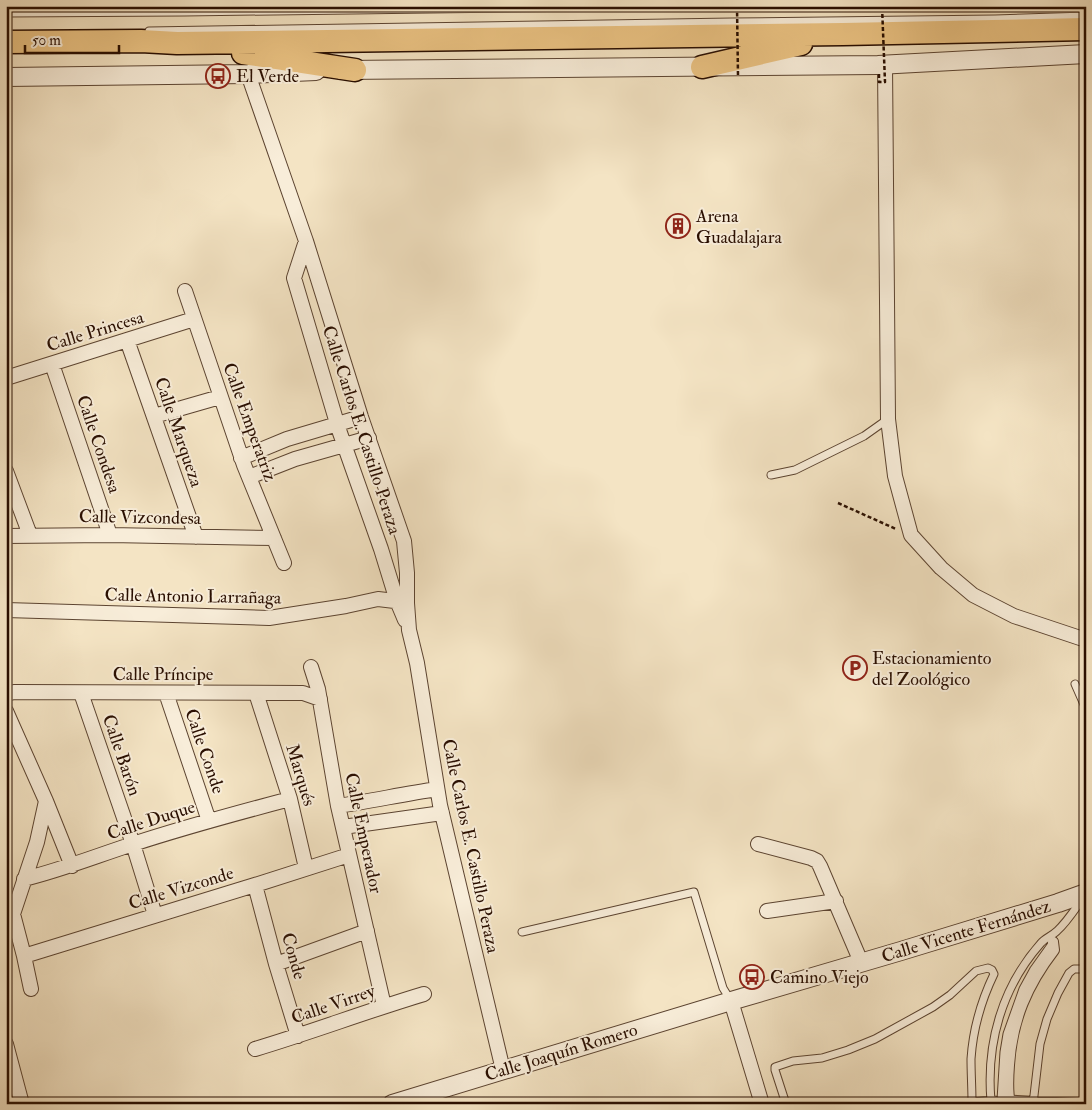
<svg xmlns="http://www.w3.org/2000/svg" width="1092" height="1110" viewBox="0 0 1092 1110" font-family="'IM FELL Double Pica',serif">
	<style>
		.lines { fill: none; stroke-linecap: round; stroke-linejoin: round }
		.service-casing { stroke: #5c4431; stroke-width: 9 }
		.pedestrian-casing { stroke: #5c4431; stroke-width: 12 }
		.minor-casing { stroke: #5c4431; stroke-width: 16 }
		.tertiary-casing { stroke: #5c4431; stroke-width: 20 }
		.trunk-casing { stroke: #290e00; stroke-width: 25 }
		.path { stroke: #290e00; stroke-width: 2.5; stroke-dasharray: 4 2.5; stroke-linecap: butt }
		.service { stroke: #f8edd9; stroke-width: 7 }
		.pedestrian { stroke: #f8edd9; stroke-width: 10 }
		.minor { stroke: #f8edd9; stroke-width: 14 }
		.tertiary { stroke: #f8edd9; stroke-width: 18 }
		.trunk { stroke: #eac282; stroke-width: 22 }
		.path-bridge { stroke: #290e00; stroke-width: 2.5; stroke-dasharray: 4 2.5; stroke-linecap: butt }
		.labels { text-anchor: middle; stroke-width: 4; stroke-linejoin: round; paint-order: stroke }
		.poi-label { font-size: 18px; fill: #290e00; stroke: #f8edd9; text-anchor: start }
		.street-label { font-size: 18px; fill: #290e00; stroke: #f8edd9 }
	</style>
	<rect width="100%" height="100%" fill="#f4e4c4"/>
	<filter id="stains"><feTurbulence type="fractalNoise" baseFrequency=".004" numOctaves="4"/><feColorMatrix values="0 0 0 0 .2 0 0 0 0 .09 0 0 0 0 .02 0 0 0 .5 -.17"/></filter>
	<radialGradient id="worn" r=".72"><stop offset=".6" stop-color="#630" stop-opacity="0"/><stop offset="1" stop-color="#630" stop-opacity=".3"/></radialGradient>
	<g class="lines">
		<defs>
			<path id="service" d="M6 13 184 12 668 6
				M149 31 732 22 995 19 1086 16
				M771 475 795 470 864 436 888 419
				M1075 684 1086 709
				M522 932 694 892 723 988 731 1001
				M1006 1099 1086 1103
				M1001 1100 1004 1052 1007 1034 1023 989 1034 969 1054 941
				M991 1101C986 1043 1002 987 1041 943 1045 938 1052 936 1057 931 1067 922 1075 909 1083 898
				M786 1104 775 1070V1067L793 1061 822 1058 848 1050 875 1039 933 1007 950 995 976 971 988 968 992 970 994 974C981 1001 973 1029 971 1059 971 1074 972 1088 972 1102
				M966 1104 972 1102 995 1100
				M1033 1104 1040 1044 1047 1019 1058 993 1069 973 1074 969H1086"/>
			<path id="pedestrian" d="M991 1101 992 1104
				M1010 1104C1007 1091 1008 1078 1009 1065 1012 1020 1027 985 1054 950L1053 942"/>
			<path id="minor" d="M885 64 888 419 895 476 911 535 941 568 973 595 1014 616 1086 640
				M248 74 306 241 361 417 404 541 407 573V603L409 630 417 663 440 805 503 1070
				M306 241 294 278 339 430 381 549 397 601 405 620
				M185 291 244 465 284 563
				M127 340 196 537
				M52 364 110 535
				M6 378 194 319
				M154 416 220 397
				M241 458 287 439 361 417
				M6 471 30 535
				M249 477 295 459 369 438
				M6 536 110 535 274 538
				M6 610 269 618 346 606 378 599 403 602
				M311 667 318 689 338 806 384 1006
				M81 693 133 844 155 915
				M166 693 209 821
				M256 693 290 799 306 868
				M6 694 14 692 303 693 320 699
				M6 711 46 801 72 866
				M338 806C371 801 404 794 437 789
				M343 827 442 813
				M758 844 811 858 817 861 820 866 861 962
				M24 879C61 870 96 856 133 844 185 827 237 813 290 799
				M255 885 276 964 298 1036
				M767 911 836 901
				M24 956 255 885 349 855
				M276 964 367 931
				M31 989 24 956 13 914 37 842 46 801
				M731 1001 762 1104
				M6 1044 22 1104
				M255 1049C312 1032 367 1011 424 994"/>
			<path id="tertiary" d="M342 70 878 65 1086 54
				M6 77 248 74 316 71
				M392 1104 731 1001 901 951 1058 903 1086 893"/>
			<path id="trunk" d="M6 42 141 41 177 43 843 34 1086 29
				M243 53 355 70
				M702 67 801 44"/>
		</defs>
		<!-- service casing -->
		<use href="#service" class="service-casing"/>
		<!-- pedestrian casing -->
		<use href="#pedestrian" class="pedestrian-casing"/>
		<!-- minor casing -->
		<use href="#minor" class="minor-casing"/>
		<!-- tertiary casing -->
		<use href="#tertiary" class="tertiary-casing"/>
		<!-- trunk casing -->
		<use href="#trunk" class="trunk-casing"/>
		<!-- path -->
		<path class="path" d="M838 503 896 529"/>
		<!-- service -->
		<use href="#service" class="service"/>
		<!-- pedestrian -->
		<use href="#pedestrian" class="pedestrian"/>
		<!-- minor -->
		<use href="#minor" class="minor"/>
		<!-- tertiary -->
		<use href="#tertiary" class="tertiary"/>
		<!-- trunk -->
		<use href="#trunk" class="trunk"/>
		<!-- path-bridge -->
		<path class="path-bridge" d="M737 6 738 76
			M879 74V82H885L882 6"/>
	</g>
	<!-- icons -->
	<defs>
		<symbol id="bus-ring" viewBox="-11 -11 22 22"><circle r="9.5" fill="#f8edd9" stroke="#8f2418" stroke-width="1.5"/><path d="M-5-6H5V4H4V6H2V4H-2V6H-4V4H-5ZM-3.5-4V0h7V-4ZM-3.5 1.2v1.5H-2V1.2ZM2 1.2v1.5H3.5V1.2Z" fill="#8f2418"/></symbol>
		<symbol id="building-ring" viewBox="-11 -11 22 22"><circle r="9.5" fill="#f8edd9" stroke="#8f2418" stroke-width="1.5"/><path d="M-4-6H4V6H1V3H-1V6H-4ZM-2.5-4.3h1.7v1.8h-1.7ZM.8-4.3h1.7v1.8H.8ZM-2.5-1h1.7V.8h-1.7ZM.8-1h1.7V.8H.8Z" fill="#8f2418"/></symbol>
		<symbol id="parking-ring" viewBox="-11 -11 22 22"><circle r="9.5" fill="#f8edd9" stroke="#8f2418" stroke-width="1.5"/><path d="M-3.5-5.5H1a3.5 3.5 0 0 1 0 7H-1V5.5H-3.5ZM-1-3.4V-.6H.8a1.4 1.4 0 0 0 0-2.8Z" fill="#8f2418"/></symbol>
	</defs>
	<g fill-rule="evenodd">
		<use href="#bus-ring" x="204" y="62" width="28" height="28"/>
		<use href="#building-ring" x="664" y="212" width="28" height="28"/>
		<use href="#parking-ring" x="841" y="654" width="28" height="28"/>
		<use href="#bus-ring" x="738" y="963" width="28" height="28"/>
	</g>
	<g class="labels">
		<!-- poi labels -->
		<g class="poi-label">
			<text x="236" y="82">El Verde</text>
			<text x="696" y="222">Arena<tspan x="696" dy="21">Guadalajara</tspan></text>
			<text x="872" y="664">Estacionamiento<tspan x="872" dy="21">del Zoológico</tspan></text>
			<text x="770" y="983">Camino Viejo</text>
		</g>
		<!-- street labels -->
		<g class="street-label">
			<text transform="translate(95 331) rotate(-17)" y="6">Calle Princesa</text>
			<text transform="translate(250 422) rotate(70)" y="6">Calle Emperatriz</text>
			<text transform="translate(362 430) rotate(72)" y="6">Calle Carlos E. Castillo Peraza</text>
			<text transform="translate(179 432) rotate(71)" y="6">Calle Marqueza</text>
			<text transform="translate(99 444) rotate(71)" y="6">Calle Condesa</text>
			<text transform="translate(140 517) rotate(1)" y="6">Calle Vizcondesa</text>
			<text transform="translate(193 596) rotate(1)" y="6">Calle Antonio Larrañaga</text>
			<text x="163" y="680">Calle Príncipe</text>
			<text transform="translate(205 751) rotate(71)" y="6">Calle Conde</text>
			<text transform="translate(122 755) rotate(71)" y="6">Calle Barón</text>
			<text transform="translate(301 775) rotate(73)" y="6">Marqués</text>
			<text transform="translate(151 820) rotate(-18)" y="6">Calle Duque</text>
			<text transform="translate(364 833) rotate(78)" y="6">Calle Emperador</text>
			<text transform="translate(471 846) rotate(78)" y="6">Calle Carlos E. Castillo Peraza</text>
			<text transform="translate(181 888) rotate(-17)" y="6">Calle Vizconde</text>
			<text transform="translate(966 931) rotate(-17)" y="6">Calle Vicente Fernández</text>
			<text transform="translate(294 956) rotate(74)" y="6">Conde</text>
			<text transform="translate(333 1004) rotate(-19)" y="6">Calle Virrey</text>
			<text transform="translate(561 1052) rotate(-17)" y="6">Calle Joaquín Romero</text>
		</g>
	</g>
	<!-- margin -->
	<rect width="1092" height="1110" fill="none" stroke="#f4e4c4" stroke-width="25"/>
	<rect x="8" y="8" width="1077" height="1095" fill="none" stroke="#290e00" stroke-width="2.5"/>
	<rect x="12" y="12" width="1067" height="1085" fill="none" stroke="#290e00"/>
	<!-- scale -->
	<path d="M25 45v8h94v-8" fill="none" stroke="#290e00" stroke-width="2.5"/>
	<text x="32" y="45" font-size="15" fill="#290e00" stroke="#f8edd9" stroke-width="4" paint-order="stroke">50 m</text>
	<rect width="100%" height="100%" filter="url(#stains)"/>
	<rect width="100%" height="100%" fill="url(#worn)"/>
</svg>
